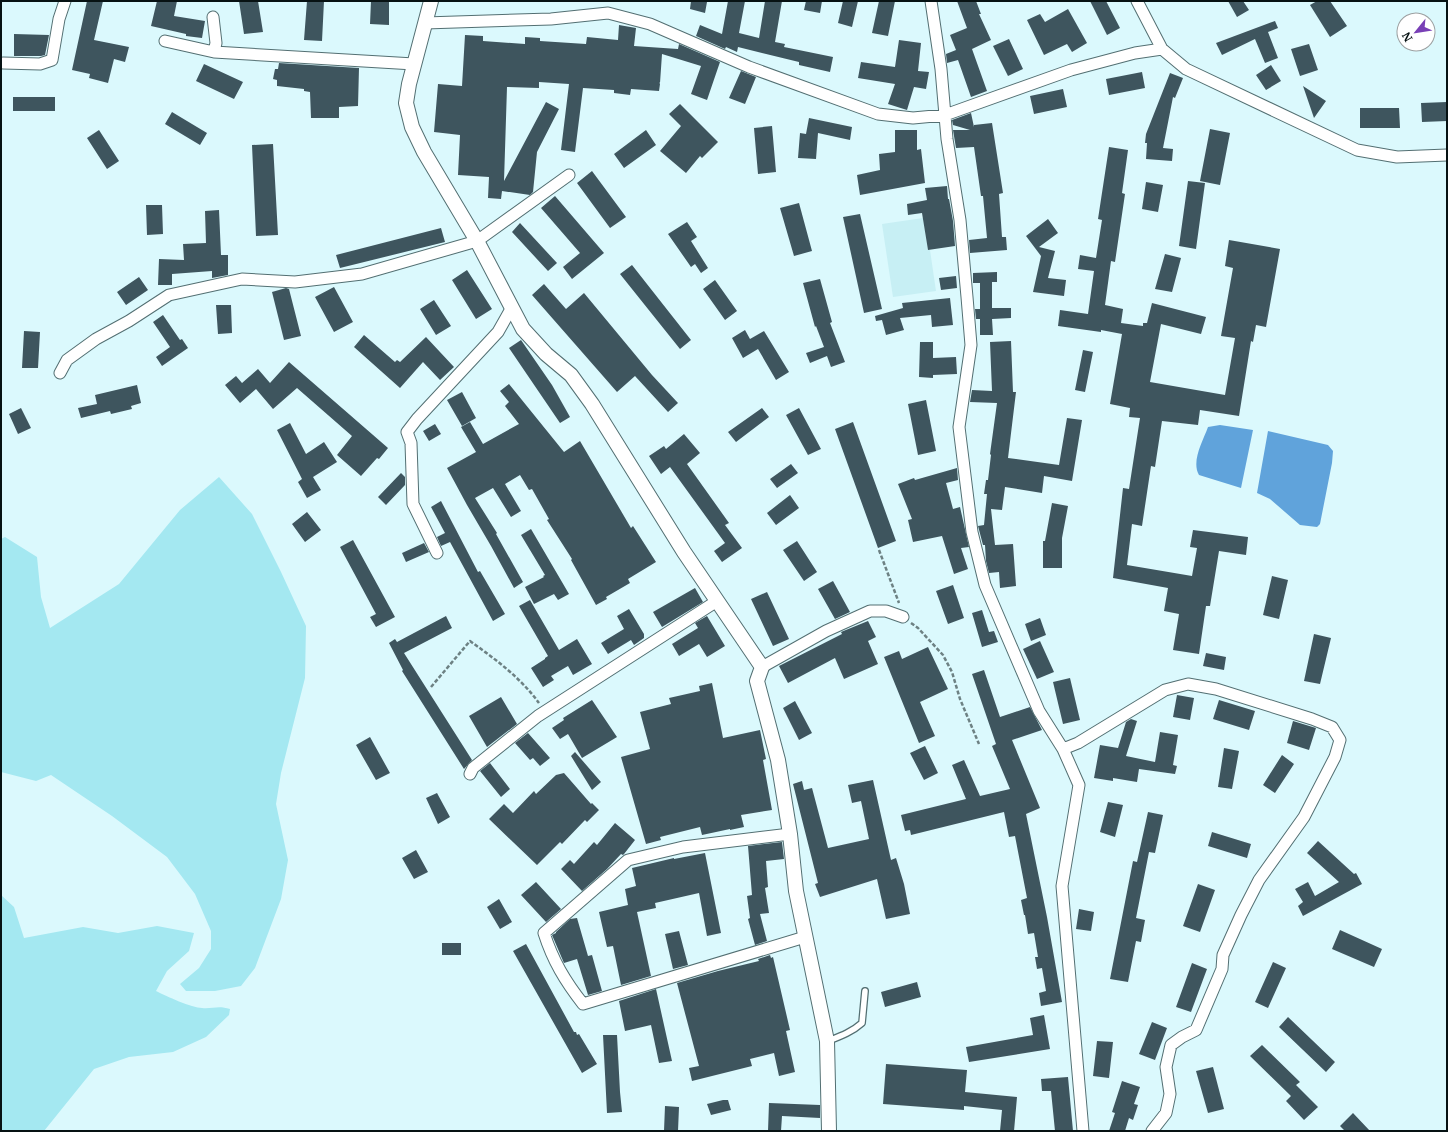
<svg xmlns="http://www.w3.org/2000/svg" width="1448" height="1132" viewBox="0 0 1448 1132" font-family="Merriweather,serif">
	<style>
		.built { fill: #c7eff4 }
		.green { fill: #a4e8f1 }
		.water { fill: #60a3db }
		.building { fill: #3e555e }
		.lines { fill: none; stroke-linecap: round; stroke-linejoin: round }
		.service-casing { stroke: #536f72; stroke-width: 8 }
		.minor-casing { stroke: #536f72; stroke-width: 13 }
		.tertiary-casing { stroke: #536f72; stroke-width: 16 }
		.path { stroke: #6d8183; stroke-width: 2.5; stroke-dasharray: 4 2; stroke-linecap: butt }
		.service { stroke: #fff; stroke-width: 5.5 }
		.minor { stroke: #fff; stroke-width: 11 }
		.tertiary { stroke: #fff; stroke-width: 14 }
	</style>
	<rect width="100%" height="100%" fill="#dbf9fd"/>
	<!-- built -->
	<path class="built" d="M923 218 928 250H930L936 291 893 297 882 224Z"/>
	<!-- green -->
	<path class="green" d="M219 477 252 514 281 572 306 626 305 678 281 773 276 804 288 860 281 899 255 968 241 986 215 991H186L180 984 199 968 211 949V931L195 894 167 857 112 816 51 775 36 781 1 772V539L5 537 37 557 41 597 50 628 119 584 180 510Z
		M1 895 14 907 24 938 83 927 118 933 157 926 194 933 189 951 167 971 156 991C166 996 192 1008 202 1008 213 1009 218 1005 230 1009L229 1015 206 1037 173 1052 129 1057 94 1069 44 1131H1Z"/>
	<!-- water -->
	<path class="water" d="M1220 425 1253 430 1241 488 1199 475C1191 461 1203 441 1208 427Z
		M1268 431 1328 445 1333 451 1332 463 1320 524 1317 527 1300 525 1270 499 1257 493Z"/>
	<!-- building -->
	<path class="building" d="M87 1H103L94 40 129 47 125 62 114 59 108 83 89 78 90 74 72 70Z
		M157 1H177L174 16 205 21 202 38 186 36V34L151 26Z
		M239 1H258L263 32 244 34Z
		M307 1H324L322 41 304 40Z
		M371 1H389V25L370 24Z
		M691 1 707 2 705 13 690 9Z
		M728 1H745L739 33 759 38 765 1H782L775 42 785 44 784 47 833 57 830 72 799 65V62L738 47 737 52 726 47 725 49 696 36 700 25 722 34Z
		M806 1H822L820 13 804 10Z
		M843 1H858L852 27 838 23Z
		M879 1H895L888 36 872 33Z
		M957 1H976L981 14H979L991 40 972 49 987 91 971 97 958 60 947 63 946 54 956 50 950 35 967 28Z
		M1090 1H1106L1120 28 1107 35Z
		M1228 1H1243L1249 10 1237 17Z
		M1317 1H1330L1347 26 1330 37 1310 5Z
		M1068 9 1087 43 1072 52 1067 44 1044 55 1027 20 1040 14 1045 22Z
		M1275 21 1278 28 1268 32 1278 58 1265 63 1255 39 1222 55 1216 43Z
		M619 25 636 28 634 46 678 49 679 44 720 62 707 100 691 94 701 66 662 54 660 83 659 82 660 84 659 91 631 89 630 95 614 93V90L583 88 575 152 561 150 569 84 539 82V88L507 87 504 181 546 102 559 109 537 152 533 192 530 195 502 191 501 199 488 198 489 177 458 175 460 135 434 132 438 84 462 86 465 35 483 36V41L525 44V37L540 38V41L586 44 587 37 618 40Z
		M14 34 49 35 45 55 41 56H14Z
		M1009 39 1023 69 1008 76 993 46Z
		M899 40 921 43 918 71 929 72 926 89 914 87 907 110 888 104 895 84 858 78 861 62 895 67Z
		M1309 44 1318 70 1300 76 1291 49Z
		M279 63 359 68 358 106 339 107V118H311L310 92 304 91V89L277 86V80L273 79 275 69H278Z
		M204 64 243 82 234 99 196 81Z
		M1271 65 1281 81 1266 90 1256 75Z
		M741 71 756 77 745 104 729 98Z
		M1142 72 1145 88 1109 95 1106 79Z
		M1170 73 1183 78 1175 98 1173 97 1163 148 1173 149 1172 161 1146 159 1147 143H1145L1146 134Z
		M1303 86 1326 101 1314 118Z
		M1063 89 1067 107 1034 114 1030 96Z
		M13 97H55V111H13Z
		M1447 102V121L1422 122 1421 103Z
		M680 104 718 142 702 158 700 156 686 173 660 151 681 126 669 114Z
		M1360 108H1399L1400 128H1360Z
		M172 112 207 133 200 145 165 124Z
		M971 113 974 127V125L992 123 1003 193 999 194 1002 237H1006L1007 250 970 253 969 240 987 238 983 196H981L974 147 956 148 953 130H970L953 125 952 120Z
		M809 118 852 127 850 140 818 133 816 159 798 158 800 133 806 134Z
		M772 126 776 172 758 174 754 128Z
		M1210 129 1230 133 1220 185 1200 181Z
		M99 130 119 161 107 169 87 138Z
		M646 130 656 145 624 168 614 154Z
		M895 130H917V150L921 149 925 183 860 195 857 175 880 170 879 154 895 152Z
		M273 144 278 235 256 236 252 145Z
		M1109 147 1128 150 1122 193 1125 194 1115 262 1111 261 1105 305 1123 309 1121 323 1143 326V323H1147L1152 303 1206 317 1201 334 1161 324 1150 382 1225 395 1235 338 1221 336 1233 268 1225 266 1229 240 1280 249 1266 327 1256 325 1253 342 1251 341 1239 416 1200 410 1198 425 1162 421 1155 467 1151 466 1142 526 1132 524 1127 565 1192 576 1197 548 1190 547 1193 530 1248 537 1246 555 1219 551 1210 606H1206L1199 654 1173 650 1179 614 1164 611 1168 588 1113 578 1123 488 1129 489 1140 418 1129 417 1130 408 1110 404 1122 334 1101 330V332L1058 326 1060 310 1088 314 1094 271 1078 269 1080 255 1096 258 1102 220 1098 219Z
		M592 171 626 217 610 228 577 183Z
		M1188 181 1205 183 1196 249 1179 246Z
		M1146 182 1163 185 1158 212 1142 209Z
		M947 186 948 199H949L953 221 955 246 928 250 922 213 908 215 907 204 927 200 925 188Z
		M555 196 604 253 572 279 563 267 580 253 541 208Z
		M799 203 812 251 794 256 780 208Z
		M146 205H162L163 234 147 235Z
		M219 210 221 255H228V275L212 278V271L172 274V285H158L159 259 184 260 183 244 206 243 205 211Z
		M860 214 882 309 864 313 843 217Z
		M1048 219 1058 233 1039 247 1055 251 1048 278 1066 280 1064 296 1033 292 1041 256 1026 236Z
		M687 222 697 237 691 241 708 268 701 273 695 264 691 267 668 234Z
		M520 223 557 263 548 271 512 232Z
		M441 228 445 242 340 268 336 255Z
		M1165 254 1181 258 1172 292 1155 289Z
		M632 265 691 340 680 349 620 274Z
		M467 270 492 309 476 319 452 280Z
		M997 272V282H992V308H1011V318L992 319 993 335H980V319H976L975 309H980V283H973V273Z
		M956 276 957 288 941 290 939 278Z
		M139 277 148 290 126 305 117 292Z
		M820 279 832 322 830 323 845 362 831 367 827 356 810 363 806 353 824 347 816 326 815 327 803 283Z
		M715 280 737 311 725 320 703 289Z
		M544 284 566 309 584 293 652 375 678 403 668 412 635 376 617 392 532 295Z
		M334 287 353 322 334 332 315 297Z
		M286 288 289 289 301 336 284 340 272 292Z
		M950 298 953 325 932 327 931 315 900 318 904 330 886 335 882 320 876 321 875 316 903 308 902 303Z
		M434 300 451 326 436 335 420 309Z
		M216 305H231L232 333 218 334Z
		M163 315 180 340 182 339 188 348 162 366 156 357 170 347 153 322Z
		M745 330 750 339 764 331 789 372 776 380 758 349 743 358 732 338Z
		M24 331 40 332 38 368H22Z
		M364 335 395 362 397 360 400 362 426 337 454 367 440 380 423 362 400 388 354 347Z
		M521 340 552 385 570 417 560 423 509 348Z
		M1011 341 1013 392H1016L1008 458 1059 465 1067 418 1082 420 1072 481 1044 476 1042 493 1005 487 1002 510 991 509 995 545 1013 544 1016 586 1000 588 999 572 989 573 986 561 985 545H983L978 526 984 525 987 494H984L986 480H988L991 455 990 454 997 403 970 402 972 390 992 391 990 342Z
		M920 342H933V358L956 357 957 374 933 375V378L919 377Z
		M1083 350 1093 352 1085 392 1075 390Z
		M289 362 388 448 379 459 377 458 361 476 337 455 352 436 297 388 273 409 256 389 240 403 225 385 236 376 242 383 258 369 270 383Z
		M509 384 564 452 580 441 631 528 633 526 656 562 628 579 630 583 606 597 607 599 596 605 571 560 572 559 547 520 549 519 532 489 529 490 520 475 505 484 521 511 511 517 493 488 475 498 497 533 496 534 523 582 514 588 491 546 467 505 447 468 476 452 461 427 470 422 483 444 519 424 505 406 509 402 500 391Z
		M137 385 141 403 131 406 132 409 111 414 110 411 81 418 78 408 97 404 95 395Z
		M462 392 476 418 462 426 447 400Z
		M926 400 936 451 918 455 908 404Z
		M21 408 31 428 18 434 9 414Z
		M762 408 769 417 736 442 728 432Z
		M799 408 821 449 808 455 786 415Z
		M853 422 896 541 878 548 835 429Z
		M290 423 306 454 324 442 337 462 313 477 321 490 307 498 298 482 302 479 277 430Z
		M435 424 441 434 429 441 423 431Z
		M684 434 700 453 687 464 729 523 725 525 742 548 722 562 714 551 725 543 670 467 661 474 649 456 664 446 666 449Z
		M791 464 798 473 777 488 770 479Z
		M957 468 958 480 946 483 953 509 960 507 969 547 961 548 968 569 954 574 942 536 913 542 908 520 912 519 898 484 914 478 915 480Z
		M401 473 405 477V485L386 505 378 497Z
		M790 495 799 508 776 525 767 513Z
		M441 501 478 572 480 571 505 614 493 621 450 542 441 546 437 537 445 533 431 507Z
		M1052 503 1068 506 1062 538V568H1043V541H1045Z
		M307 512 321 530 305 542 292 524Z
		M531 529 569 594 558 600 554 594 534 604 525 587 544 577 543 576 545 575 521 535Z
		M353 540 395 617 376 627 370 617 376 614 340 547Z
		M797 541 817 572 804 581 783 550Z
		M424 543 429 552 406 562 402 553Z
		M1272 576 1288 580 1279 619 1263 615Z
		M833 581 850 612 835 619 818 589Z
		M953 585 964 618 948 624 936 591Z
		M695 588 703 602 662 627 653 612Z
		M767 592 789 639 773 646 751 599Z
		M530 600 559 650 577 639 592 664 573 675 568 666 551 676 554 680 543 687 531 668 545 659V658L548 656 519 606Z
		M629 609 644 634V638L634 645 631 640 608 654 601 643 624 629 617 616Z
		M982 610 989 632 994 631 998 642 982 647 972 613Z
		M446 616 452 628 404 653 472 760 464 769 402 671 403 670 389 643 395 639 397 642Z
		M707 616 725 646 707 657 699 644 679 656 672 644 698 628 695 623Z
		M1040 618 1046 635 1031 641 1025 624Z
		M868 621 876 637 868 641 878 664 844 679 835 658 788 683 779 666 842 634 841 632Z
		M1314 634 1331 638 1320 684 1304 681Z
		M1040 641 1054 672 1037 679 1023 649Z
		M928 647 948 689 920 702 935 736 919 743 884 657 899 651 902 659Z
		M1206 653 1226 657 1224 670 1203 666Z
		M984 670 1000 717 1030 707 1042 730 1012 740 1040 808 1026 814 1047 917 1062 1002 1041 1006 1039 993 1046 991 1042 968 1037 969 1035 957H1038L1034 933 1028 934 1025 915H1024L1021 900 1027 898 1015 836 1009 837 1004 812 911 835 910 830 905 831 901 815 966 799 952 765 964 760 980 796 1010 789 992 746 996 744 972 674Z
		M1070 678 1080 720 1063 724 1053 682Z
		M712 683 723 738 760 730 766 759 763 760 772 810 741 815 744 827 730 830V829L702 835 700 827 660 837 661 840 646 844 621 757 650 749 640 712 671 704 669 698 700 691 699 686Z
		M1177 695 1194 698 1190 720 1173 717Z
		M501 697 517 724 487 747 469 716Z
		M592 700 617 737 582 758 568 734 560 739 552 728 564 720 563 718Z
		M1219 700 1255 711 1249 730 1213 719Z
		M795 701 812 733 799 740 783 708Z
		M1131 719 1137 721 1126 756 1155 762 1160 732 1178 735 1173 765 1177 766 1175 774 1139 769 1137 782 1113 778V781L1094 778 1100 745 1118 748 1126 722Z
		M1293 721 1316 728 1309 750 1287 743Z
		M528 733 550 758 540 766 533 758 530 760 515 743Z
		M370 737 390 773 376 780 356 745Z
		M925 746 938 773 924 780 910 753Z
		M1224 748 1239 751 1232 789 1218 787Z
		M575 752 601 782 592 790 571 756Z
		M1282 755 1294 764 1275 793 1263 785Z
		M490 763 510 789 501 797 480 771Z
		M564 773 591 804 592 803 599 810 587 822 585 820 562 844 560 842 537 865 489 819 504 804 513 813 534 791 536 794 556 775Z
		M873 780 891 860 896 858 904 884 910 914 886 919 877 879 820 897 815 884 818 883 793 784 802 781 804 790 812 788 828 848 869 839 861 801 852 803 848 785Z
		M437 793 450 817 438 824 426 798Z
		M1108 802 1123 805 1115 837 1100 832Z
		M1148 812 1163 815 1155 853 1149 852 1136 918 1145 920 1141 942 1136 941 1128 982 1110 979 1133 861 1137 862Z
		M615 823 635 840 624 854 623 855 621 854 607 869 582 891 561 869 570 860 574 864 594 842 597 845Z
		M1212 832 1251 844 1247 858 1208 846Z
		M1318 841 1354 874 1356 873 1362 884 1303 916 1298 906 1303 902 1295 889 1308 882 1315 896 1339 882 1307 853Z
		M782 842 784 859 766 861 768 887 765 888 769 913 760 914 767 941 755 945 748 919 750 918 747 896 752 895 748 846Z
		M416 850 428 872 414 879 402 858Z
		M705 853 721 933 707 936 699 893 655 903 656 908 637 912 651 976 621 985 613 946 607 947 599 912 628 905 625 889 636 886 632 868 674 858V859Z
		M536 882 561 909 546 922 521 895Z
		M1198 884 1215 890 1200 932 1183 926Z
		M499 899 512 922 500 929 487 907Z
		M1079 909 1094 912 1091 931 1076 929Z
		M577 918 588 956 592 955 602 991 588 995 577 959 564 963 552 935 556 933V932L570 919Z
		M1340 930 1382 949 1374 967 1332 949Z
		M679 931 688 965 673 969 665 934Z
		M442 943H461V955H442Z
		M526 944 574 1032H576L577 1035 579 1034 597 1064 582 1073 513 951Z
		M770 955 771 958 773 957 790 1030 786 1031 795 1072 779 1076 774 1053 750 1059 752 1066 692 1081 689 1068 699 1066 677 983 718 971 759 961 758 959Z
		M1273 962 1286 968 1268 1008 1255 1002Z
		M1192 963 1207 969 1191 1012 1176 1007Z
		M917 982 921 997 885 1007 881 992Z
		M656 989 672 1061 659 1063 651 1025 625 1031 619 1001Z
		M1044 1015 1050 1049 969 1062 966 1047 1033 1035 1030 1018Z
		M1288 1017 1335 1062 1326 1072 1279 1027Z
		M1152 1022 1167 1028 1155 1060 1139 1054Z
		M603 1035H617L620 1092 622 1112 607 1113Z
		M1097 1041 1113 1042 1109 1078 1093 1076Z
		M1262 1045 1300 1082 1296 1085 1318 1107 1304 1120 1286 1101 1291 1096 1250 1056Z
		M886 1064 967 1070 965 1092 1017 1097 1014 1131H1000L1002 1110 964 1106V1110L883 1104Z
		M1213 1067 1224 1109 1208 1113 1196 1071Z
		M1068 1077 1073 1131H1055L1051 1091H1042L1041 1079Z
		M1122 1081 1140 1087 1134 1104 1138 1105 1133 1120 1129 1118 1125 1131H1109L1115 1113 1112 1112Z
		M723 1100H728L731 1110 711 1115 707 1104Z
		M769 1103 820 1105V1118L782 1116 781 1131H768Z
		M665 1106 679 1107 678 1131H664Z
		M1353 1113 1370 1131H1345L1340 1126Z"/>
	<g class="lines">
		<defs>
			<path id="service" d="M828 1041C841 1036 852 1032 862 1023L865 991"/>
			<path id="minor" d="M931 1 941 69 947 139 960 220 967 297 971 345 959 427 972 532 985 585 1039 711 1063 749 1079 785 1062 886 1083 1131
				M1137 1 1162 49
				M213 17 216 43 214 52
				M425 23 551 19 608 13 650 24 749 67 878 114 913 118 945 115 1071 70 1135 53 1162 49 1186 69 1357 150 1397 157 1447 155
				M165 41 214 52 414 64
				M3 63 40 64 52 60 59 19 65 1
				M60 373 67 360 96 339 129 321 169 295 242 279 295 282 362 274 477 241 569 175
				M437 553 413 504 411 443 407 432 417 419 498 332 511 309
				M762 667 826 631 870 611H886L903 617
				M1063 749 1078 743 1165 690 1188 684 1216 689 1312 719 1332 727 1340 740 1335 757 1304 817 1259 880 1241 915 1223 955 1222 969 1196 1030 1182 1037 1171 1045 1166 1067 1170 1094 1166 1113 1152 1131
				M470 774 473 768 538 716 717 601
				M790 834 683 847 628 860 544 933C553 961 565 981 583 1004L805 937"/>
			<path id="tertiary" d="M431 1 409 84 406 103 412 127 424 152 477 241 523 329 546 354 571 375 592 404 684 552 762 667 757 681 778 760 790 834 796 891 827 1041 829 1131"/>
		</defs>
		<!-- service casing -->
		<use href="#service" class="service-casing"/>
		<!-- minor casing -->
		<use href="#minor" class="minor-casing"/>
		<!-- tertiary casing -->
		<use href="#tertiary" class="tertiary-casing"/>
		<!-- path -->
		<path class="path" d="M879 550 899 603
			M911 623 918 628 943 655 952 672 960 699 979 744
			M431 687 470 641C495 659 520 677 539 703"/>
		<!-- service -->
		<use href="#service" class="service"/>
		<!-- minor -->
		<use href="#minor" class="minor"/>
		<!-- tertiary -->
		<use href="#tertiary" class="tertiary"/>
	</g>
	<!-- border -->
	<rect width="1448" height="1132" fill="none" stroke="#071213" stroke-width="4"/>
	<!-- north arrow -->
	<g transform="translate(1416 32) rotate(240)"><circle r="19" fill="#ffffff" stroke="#9ca0a1"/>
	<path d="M0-3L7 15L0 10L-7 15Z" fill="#7940b6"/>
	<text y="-6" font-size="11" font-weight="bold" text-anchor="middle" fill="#071213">N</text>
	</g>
</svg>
